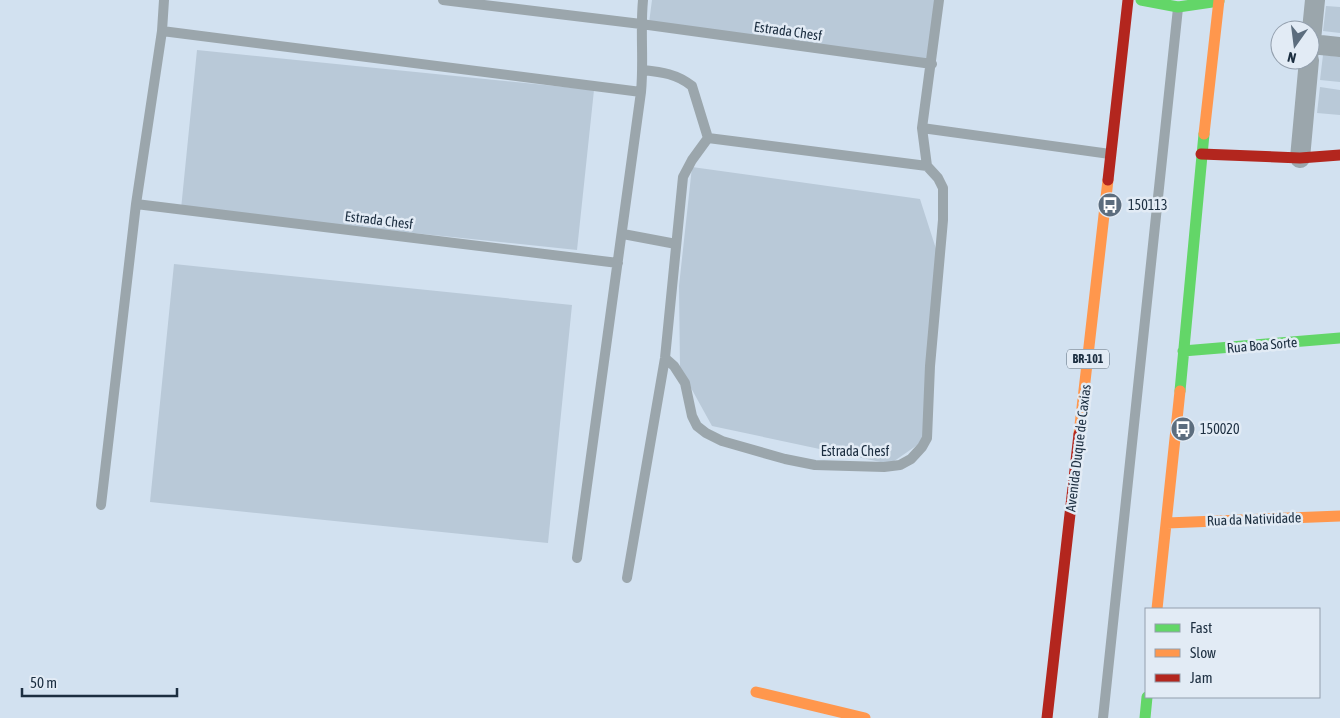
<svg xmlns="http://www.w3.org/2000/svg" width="1340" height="718" viewBox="0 0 1340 718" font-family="'Asap Condensed',sans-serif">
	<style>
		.building { fill: #b9c9d8 }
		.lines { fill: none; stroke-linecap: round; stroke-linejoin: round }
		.lane { stroke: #9ba6ac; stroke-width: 10 }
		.street { stroke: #9ba6ac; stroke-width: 20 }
		.fast { stroke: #63d668; stroke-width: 11 }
		.slow { stroke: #ff974d; stroke-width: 11 }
		.jam { stroke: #b3261e; stroke-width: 11 }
		.labels { text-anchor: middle; stroke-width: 5; stroke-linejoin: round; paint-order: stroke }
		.shield { fill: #e2ebf5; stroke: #576776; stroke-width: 1 }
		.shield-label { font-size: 12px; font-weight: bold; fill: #1c2e40 }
		.street-label { font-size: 14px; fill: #1c2e40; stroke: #e2ebf5 }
		.poi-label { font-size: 14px; fill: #1c2e40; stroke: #e2ebf5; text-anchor: start }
	</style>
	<rect width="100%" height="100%" fill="#d2e1f0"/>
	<!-- building -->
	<path class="building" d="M652 0H935L929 60 649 23Z
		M1326 6 1340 7V33L1323 31Z
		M197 50 594 90 577 250 181 209Z
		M1323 55 1340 57V82L1320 80Z
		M1320 87 1340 90V115L1317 113Z
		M692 167 920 199 937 252 926 439 890 464 712 426 680 368 679 286Z
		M174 264 572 305 548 543 150 502Z"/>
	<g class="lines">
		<!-- lane -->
		<path class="lane" d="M443 0 641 24 932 64
			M162 31 641 92
			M643 70C662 72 677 74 692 86L708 138
			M922 128 1110 154
			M708 138 927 166
			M136 204 618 263
			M623 234 676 244
			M665 358 674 366 685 383 692 416 697 426 706 433 722 441 785 459 815 465 884 467 900 465 911 459 922 447 927 438 930 366 943 220V188L938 178 927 166 922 128 939 0
			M101 505 136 204 162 31 164 0
			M577 558 641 92C644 61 640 31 643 0
			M627 578 665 358 683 177 692 160 708 138
			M1103 718 1178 8"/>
		<!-- street -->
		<path class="street" d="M1311 44 1340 47
			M1310 50 1315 0
			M1300 158 1309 60"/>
		<!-- fast -->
		<path class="fast" d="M1141 0 1178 7 1219 1
			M1183 351 1340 338
			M1180 391 1204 134
			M1145 718 1147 697"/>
		<!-- slow -->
		<path class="slow" d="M1204 134 1219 0
			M1079 434 1108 180
			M1167 523 1340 516
			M1157 609 1180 391
			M756 692 865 718"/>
		<!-- jam -->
		<path class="jam" d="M1201 154 1300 158 1340 155
			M1108 180 1128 0
			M1047 718 1079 434"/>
	</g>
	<!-- icons -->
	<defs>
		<symbol id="bus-disc" viewBox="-11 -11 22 22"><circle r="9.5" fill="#5c6d7e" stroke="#e2ebf5"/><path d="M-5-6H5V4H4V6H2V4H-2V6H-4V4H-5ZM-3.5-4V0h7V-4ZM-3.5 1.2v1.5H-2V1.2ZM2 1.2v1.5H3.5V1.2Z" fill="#fff"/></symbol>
	</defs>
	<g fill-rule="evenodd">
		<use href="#bus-disc" x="1096" y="191" width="28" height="28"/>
		<use href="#bus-disc" x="1169" y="415" width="28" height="28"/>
	</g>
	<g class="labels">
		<!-- shield labels -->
		<rect class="shield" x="1067" y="349.5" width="42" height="19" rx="4"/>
		<g class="shield-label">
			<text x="1088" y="363">BR-101</text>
		</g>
		<!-- street labels -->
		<g class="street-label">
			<text transform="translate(788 31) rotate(8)" y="5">Estrada Chesf</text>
			<text transform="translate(379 220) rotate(7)" y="5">Estrada Chesf</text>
			<text transform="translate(1262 345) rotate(-5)" y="5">Rua Boa Sorte</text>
			<text transform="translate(1078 448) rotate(-83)" y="5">Avenida Duque de Caxias</text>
			<text x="855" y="456">Estrada Chesf</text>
			<text transform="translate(1254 519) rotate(-2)" y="5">Rua da Natividade</text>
		</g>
		<!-- poi labels -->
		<g class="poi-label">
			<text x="1128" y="210">150113</text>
			<text x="1200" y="434">150020</text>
		</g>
	</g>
	<!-- legend -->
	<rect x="1145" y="608" width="175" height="90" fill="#e2ebf5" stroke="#939fad"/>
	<rect x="1155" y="624" width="25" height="8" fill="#63d668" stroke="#939fad"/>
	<text x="1190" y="633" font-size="15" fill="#1c2e40">Fast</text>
	<rect x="1155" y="649" width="25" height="8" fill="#ff974d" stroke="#939fad"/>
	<text x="1190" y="658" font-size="15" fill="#1c2e40">Slow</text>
	<rect x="1155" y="674" width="25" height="8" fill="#b3261e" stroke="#939fad"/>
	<text x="1190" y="683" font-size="15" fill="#1c2e40">Jam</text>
	<!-- north arrow -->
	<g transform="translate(1295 45) rotate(194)"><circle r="24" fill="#e2ebf5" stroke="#939fad"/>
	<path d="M0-4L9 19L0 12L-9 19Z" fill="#5c6d7e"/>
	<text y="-8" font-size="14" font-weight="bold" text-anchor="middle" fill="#1c2e40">N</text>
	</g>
	<!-- scale -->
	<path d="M22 688v8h155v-8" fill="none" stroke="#1c2e40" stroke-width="2.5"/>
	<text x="30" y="688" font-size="15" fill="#1c2e40" stroke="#e2ebf5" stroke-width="4" paint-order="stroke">50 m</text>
</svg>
